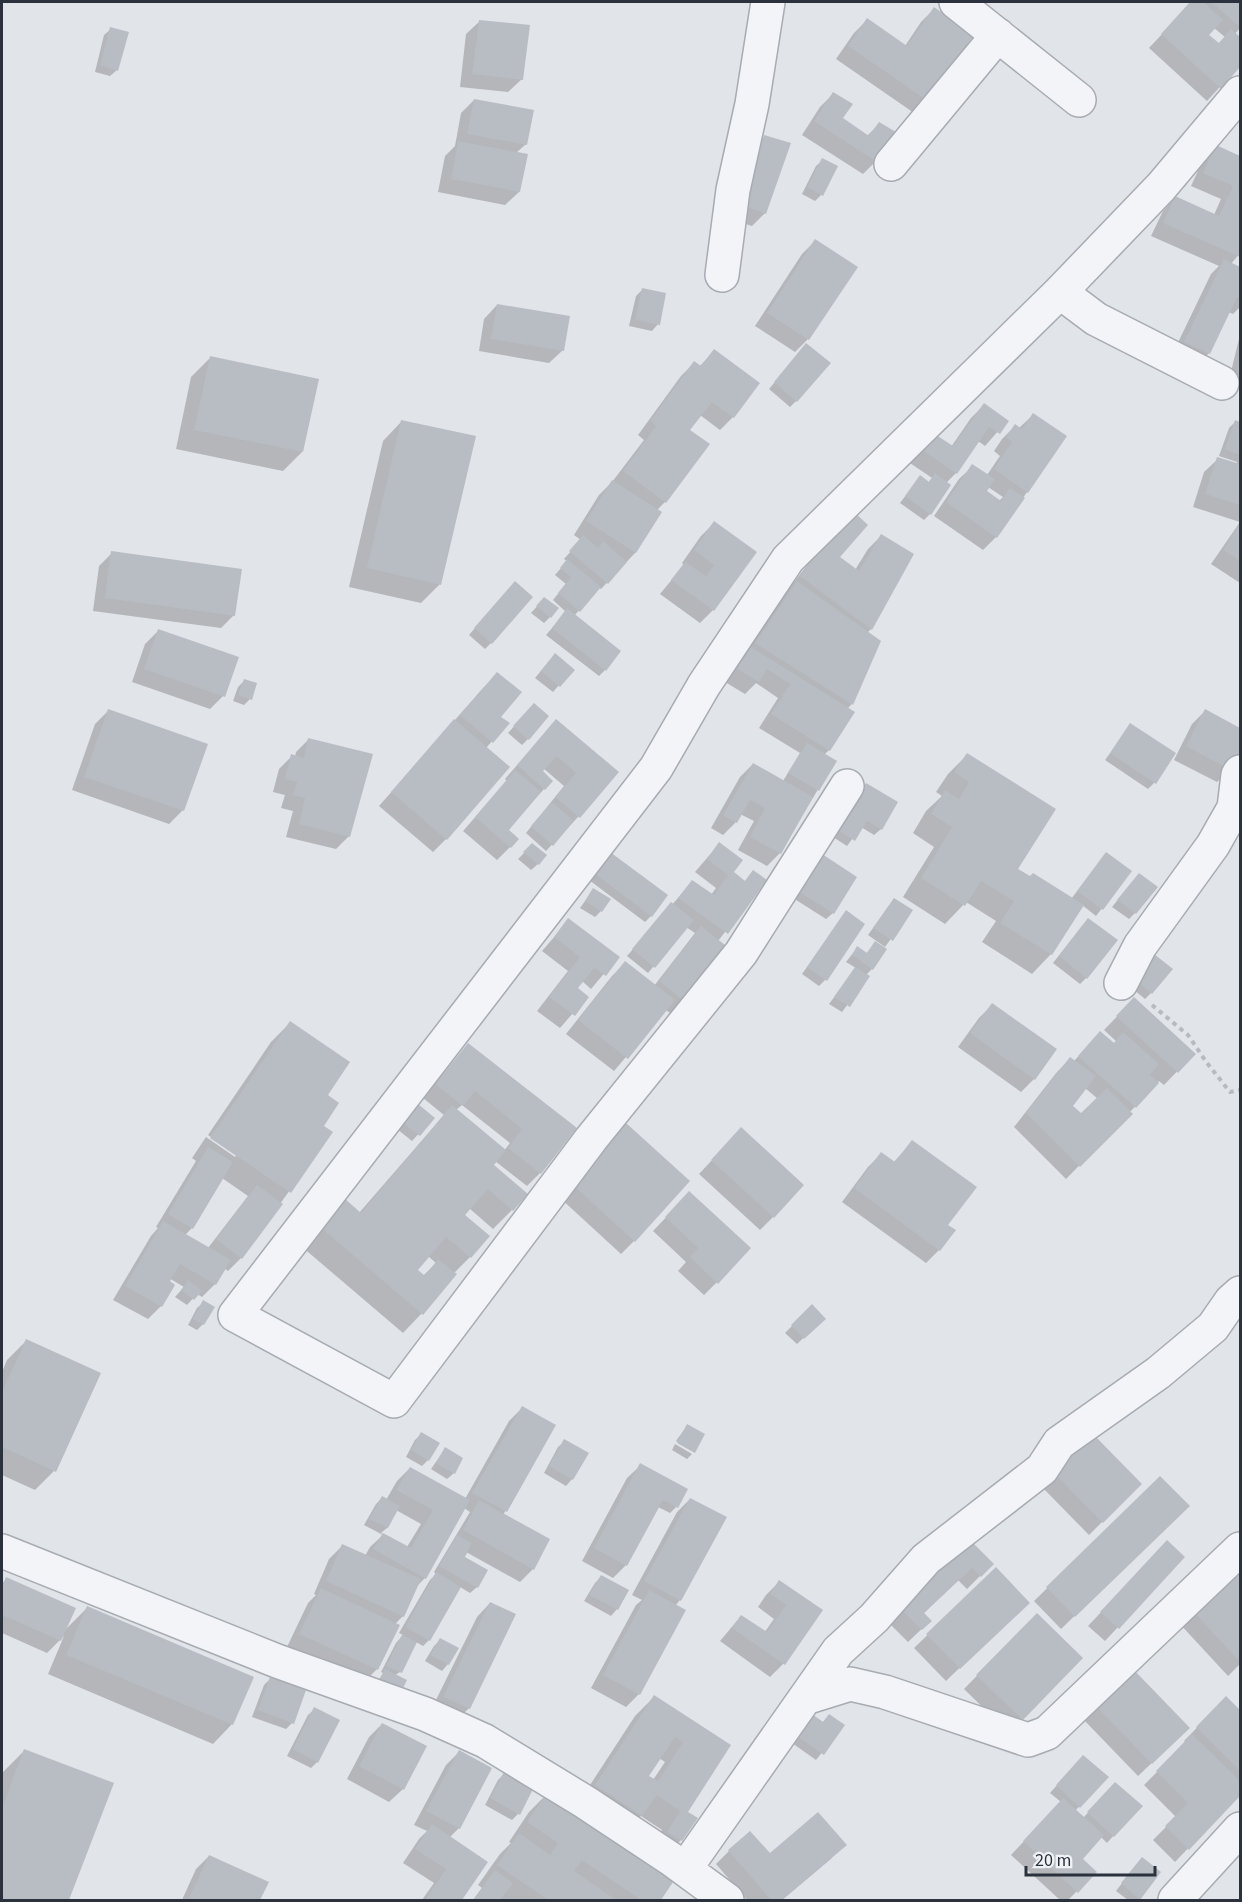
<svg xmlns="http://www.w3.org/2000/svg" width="1242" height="1902" viewBox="0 0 1242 1902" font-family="'Source Sans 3',sans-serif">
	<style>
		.shadow { fill: #0003; fill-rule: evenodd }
		.building { fill: #b8bdc4; fill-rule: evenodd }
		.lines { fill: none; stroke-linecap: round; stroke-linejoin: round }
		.minor-casing { stroke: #a7abb2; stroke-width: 36 }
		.path { stroke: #b7bac0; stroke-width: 4; stroke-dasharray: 4.5 4.5; stroke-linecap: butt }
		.minor { stroke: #f3f4f7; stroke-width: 33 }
	</style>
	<rect width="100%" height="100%" fill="#e1e4e8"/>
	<!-- shadow -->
	<path class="shadow" d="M1192 2H1240V28L1235 34 1240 39V65L1207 101 1149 48ZM1214 28 1225 37 1218 44 1207 35Z
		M934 9 972 36 914 113 836 59 854 33 867 20 905 46 921 22Z
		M480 21 522 79 508 92 460 87 466 34Z
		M111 29 117 70 110 76 95 72 104 35Z
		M833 94 841 119 867 136 879 124 876 161 863 174 802 135 820 107Z
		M474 100 526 144 516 153 519 192 505 205 438 192 445 156 455 146 461 113Z
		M764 137 765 213 752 226 727 218 751 150Z
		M1216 147 1240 158V253L1231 264 1240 269V307L1233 314 1228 312 1209 353 1196 366 1172 355 1211 274 1219 266 1151 236 1163 211 1176 197 1214 215 1221 199 1191 186 1203 160Z
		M823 160 821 195 815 201 802 194 816 166Z
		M815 241 808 339 795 352 755 326 802 254Z
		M642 290 658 324 652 331 629 326 636 296Z
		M497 305 563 350 549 363 479 351 484 319Z
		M1240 335V387L1228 384Z
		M714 351 733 417 720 430 700 415 688 431 665 502 657 510 660 512 635 553 601 589 599 588 574 616 605 670 599 676 546 635 566 612 553 600 566 584 555 575 567 561 564 559 581 540 574 535 599 495 612 482 644 440 638 435 681 376 694 363 699 367Z
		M800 352 796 401 790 407 769 389Z
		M210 358 302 452 283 471 176 449 191 377Z
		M984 405 1007 421 985 446 978 441 956 473 946 483 930 514 924 520 900 503 920 477 928 483 932 478 910 463 921 448 951 447 971 418Z
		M1033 415 1027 492 996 537 983 550 934 516 959 479 973 466 987 475 1000 456 994 451 1002 439 1015 426 1019 428ZM988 487 1003 497 999 501 985 492Z
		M402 421 440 584 421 603 349 587 383 441Z
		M1235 422 1240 423V583L1211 564 1240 522 1193 507 1204 472 1218 459 1237 465V462L1219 456 1229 428Z
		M714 523 755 553 713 610 700 623 660 594 684 565 682 563 701 536Z
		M841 527 837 557 855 570 868 549 881 536 871 629 867 633 879 642 851 705 847 709 829 750 824 755 835 761 780 853 767 866 738 850 754 821 740 814 736 822 723 835 711 828 740 777 753 764 783 781 800 753 759 728 778 698 756 683 745 694 725 682 788 590 811 560Z
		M112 553 234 615 221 628 93 611 99 566Z
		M508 590 491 643 485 649 469 635Z
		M544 599 550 617 544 623 531 613Z
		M158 631 223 696 210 709 132 682 145 644Z
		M549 661 572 670 553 692 535 678Z
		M244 681 250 699 244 705 233 701 238 687Z
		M484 687 499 717 507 724 486 748 446 839 433 852 379 806Z
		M108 711 206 745 182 811 169 824 72 790 95 724Z
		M528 711V739L522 745 508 733Z
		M1205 711 1240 730V750L1230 769 1217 782 1174 760 1192 724Z
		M556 721 617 772 578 817 546 851 526 833 564 786 543 768 541 771 551 781 507 831 510 847 497 860 463 831 507 781 505 779Z
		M1131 725 1154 783 1148 789 1105 760Z
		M309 739 349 836 336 849 286 837 293 811 281 808 285 795 273 792 279 769 292 756 295 757 296 752Z
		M967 755 1016 870 1071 899 1106 854 1130 872 1096 916 1082 905 1051 954 1032 974 982 942 996 921 966 902 945 924 903 897 934 847 913 833 926 811 942 796 936 792 948 774Z
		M860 791 881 829 874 835 861 827 847 846 833 837Z
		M719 844 732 872 744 882 753 872 765 881 718 941 683 1000 670 1013 666 1010 614 1071 566 1034 612 976 625 963 654 986 695 933 686 927 648 973 627 956 692 882 711 895 716 888 695 872Z
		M532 845 538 864 531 870 518 859Z
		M604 860 651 916 645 922 589 880Z
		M816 862 855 877 833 913 826 919 793 898Z
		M1133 881 1135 913 1129 919 1112 907Z
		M593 890 601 911 595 917 580 908Z
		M894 899 911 911 885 947 868 935Z
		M846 912 825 980 819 986 802 974Z
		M569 920 618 957 591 989 582 981 576 988 587 997 560 1028 537 1011 568 971 542 951Z
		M1082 926 1086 978 1080 984 1053 963Z
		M875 943 872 969 866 975 868 977 842 1012 829 1004 856 968 846 962 857 948 866 954Z
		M1147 962 1151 993 1145 999 1128 985Z
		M1134 999 1194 1054 1164 1085 1159 1081 1129 1113 1130 1114 1066 1179 1014 1127 1057 1072 1070 1059 1074 1061 1088 1046 1113 1045 1116 1041 1104 1030ZM1085 1088 1098 1099 1081 1115 1071 1106Z
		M992 1005 1055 1049 1034 1079 1021 1092 958 1047 979 1018Z
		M290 1023 326 1096 322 1127 331 1133 241 1258 228 1271 224 1268 215 1284 202 1297 197 1294 187 1305 175 1297 184 1287 169 1278 161 1306 148 1319 113 1300 151 1236 158 1228 156 1227 196 1161 192 1158 206 1137 235 1157 237 1154 208 1135 271 1042ZM222 1178 248 1196 208 1248 185 1235 192 1228Z
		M468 1045 575 1129 540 1173 527 1186 495 1161 492 1165 512 1210 493 1229 469 1208 463 1215 470 1257 454 1273 422 1313 403 1333 301 1246 324 1219 359 1213 444 1115 423 1098ZM462 1105 510 1143 504 1151 456 1110ZM428 1256 436 1263 423 1276 416 1270Z
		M412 1112 433 1118 412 1141 397 1129Z
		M613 1138 634 1241 621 1254 559 1197Z
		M912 1142 946 1225 939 1250 926 1263 842 1202 868 1167 881 1154 893 1163Z
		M728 1143 773 1217 760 1230 699 1174Z
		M676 1207 717 1282 704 1295 678 1271 686 1262 653 1231Z
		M204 1302 203 1324 197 1330 188 1325 197 1308Z
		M812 1306 823 1319 797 1344 785 1333Z
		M26 1341 54 1471 35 1490 2 1475V1372L7 1360Z
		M522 1408 554 1426 503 1515 533 1569 520 1582 466 1552 463 1557 477 1587 470 1593 460 1587 429 1640 423 1646 416 1642 400 1672 374 1688 383 1673 381 1672 396 1643 403 1635 399 1633 430 1580 436 1574 434 1572 470 1512 464 1508 425 1578 417 1586 403 1616 395 1624 377 1669 364 1682 287 1647 308 1603 316 1595 314 1594 329 1559 342 1546 365 1556 370 1547 383 1535 364 1525 376 1504 382 1498 386 1500 397 1481 410 1468 465 1499 509 1421ZM396 1510 421 1524 407 1547 381 1533 387 1528Z
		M687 1426 694 1451 676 1441Z
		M421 1434 428 1460 422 1466 406 1457 415 1440Z
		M1092 1435 1140 1484 1089 1535 1041 1486Z
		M565 1441 572 1479 566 1486 544 1473 558 1447Z
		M675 1444 692 1454 687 1459 672 1450Z
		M445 1449 454 1473 447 1479 431 1469Z
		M641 1465 676 1507 670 1513 658 1507 626 1565 613 1578 582 1561 627 1478Z
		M1160 1478 1175 1519 1061 1629 1034 1601Z
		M690 1499 680 1600 675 1606 639 1694 626 1707 591 1688 636 1605 642 1600 632 1595 677 1512Z
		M968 1540 992 1564 967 1589 958 1580 923 1614 930 1621 908 1642 886 1620Z
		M1154 1556 1183 1557 1105 1641 1088 1626Z
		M1240 1565V1664L1228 1676 1179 1623Z
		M996 1569 1014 1615 946 1681 914 1648Z
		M601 1577 617 1609 611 1616 584 1601 595 1583Z
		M6 1579 64 1631 87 1608 232 1724 213 1744 48 1674 64 1636 47 1653 2 1633V1584Z
		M779 1582 821 1610 783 1664 770 1677 720 1641 741 1616 764 1633 774 1619 758 1607 766 1595Z
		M490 1603 469 1708 456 1721 431 1710 477 1617Z
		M1037 1615 1081 1658 1008 1732 964 1689Z
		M440 1640 457 1649 448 1664 442 1671 425 1661 434 1646Z
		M270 1679 292 1723 286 1729 252 1717 264 1685Z
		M654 1697 729 1746 686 1813 696 1818 681 1840 662 1860 649 1851 662 1830 641 1816 622 1835 577 1805 635 1716ZM659 1758 665 1762 653 1780 647 1776Z
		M1226 1698 1240 1712V1779L1239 1781 1240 1783V1794L1175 1862 1153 1840 1176 1817 1144 1785 1186 1743 1184 1741Z
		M1096 1706 1175 1741 1138 1776 1083 1719Z
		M315 1709 317 1762 311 1768 287 1756 308 1715Z
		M829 1716 843 1726 816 1760 792 1743 806 1722 822 1723Z
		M382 1724 403 1789 389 1802 347 1779 369 1737Z
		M24 1751 112 1784 68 1900H2V1773Z
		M459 1752 490 1769 459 1828 449 1838 486 1862 460 1900H422L434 1883 403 1863 419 1839 427 1831 414 1825 446 1765Z
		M1077 1763 1106 1777 1075 1811 1083 1818 1115 1784 1140 1806 1107 1843 1101 1837 1081 1860 1077 1891 1068 1900H1060L1011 1855 1061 1802 1050 1793Z
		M504 1774 518 1814 512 1820 485 1805 498 1780Z
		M548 1793 673 1879 659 1900H473L482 1888 478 1885 500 1854 511 1843 509 1842 529 1812Z
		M729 1851 769 1855 832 1858 782 1900H747L716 1864Z
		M209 1856 267 1882 259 1900H182L196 1869Z
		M1136 1865 1139 1899 1137 1900H1128L1116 1891Z"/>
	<!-- building -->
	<path class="building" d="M1190 2H1203L1223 20 1209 35 1219 43 1231 29 1240 37V67L1221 89 1161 34Z
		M1211 2H1240V27Z
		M934 7 974 35 928 101 848 46 867 18 907 46Z
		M479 20 530 25 523 80 472 74Z
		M110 27 129 32 118 71 100 65Z
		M833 92 853 104 843 118 869 136 879 122 896 132 877 162 814 121Z
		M474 99 534 110 527 145 467 134Z
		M764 135 791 143 766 214 740 204Z
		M458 141 528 154 520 192 451 179Z
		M1216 145 1240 156V257L1163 223 1175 196 1219 216 1233 186 1203 173Z
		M822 158 838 166 823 196 807 187Z
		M815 239 858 267 809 340 767 313Z
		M1224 259 1240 267V299L1237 297 1210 354 1184 342Z
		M642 288 666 293 660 325 635 320Z
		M497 304 570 316 564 351 491 339Z
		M806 343 831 363 797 402 774 382Z
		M714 349 760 383 734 418 712 402 690 430 710 444 666 503 623 471 656 426 650 421 694 361 701 366Z
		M210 356 319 379 303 452 194 430Z
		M984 403 1009 421 1000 434 989 427 957 474 922 450 933 433 953 446Z
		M1033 413 1067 436 1028 493 994 469 1012 442 1006 437 1015 424 1022 429Z
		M401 420 476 436 441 585 367 568Z
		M1235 420 1240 422V455L1225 449Z
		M1217 457 1240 464V505L1205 494Z
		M972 464 995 479 987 491 1001 501 1010 488 1025 498 997 538 946 502Z
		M935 473 951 485 931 515 905 496 920 475 929 482Z
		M612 480 662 512 636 553 586 521Z
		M854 512 868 525 840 557 859 571 881 534 914 554 872 630 800 576 823 545Z
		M714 521 757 552 714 611 671 580 685 562 706 576 714 565 694 550Z
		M1240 523V561L1223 550Z
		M583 535 598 548 603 541 627 562 608 584 569 551Z
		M111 551 242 569 235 616 105 598Z
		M567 559 601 587 580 612 558 593 571 577 560 568Z
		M515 581 533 597 492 644 474 628Z
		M797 581 881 641 853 705 755 643Z
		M544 597 559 608 551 618 536 606Z
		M567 608 621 651 606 671 552 628Z
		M158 629 239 657 225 697 144 669Z
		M751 647 855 712 830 751 771 714 790 684 767 669 759 682 737 669Z
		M555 653 575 670 560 687 541 671Z
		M497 672 522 692 501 717 510 723 493 743 460 715Z
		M244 679 257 683 252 700 238 695Z
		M534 703 549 716 529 740 513 726Z
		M108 709 208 744 184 811 84 777Z
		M1205 709 1240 728V753L1231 770 1186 746Z
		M454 719 510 767 447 840 391 792Z
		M556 719 619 772 580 818 555 797 576 773 557 756 543 771 553 781 545 790 517 765Z
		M1130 723 1176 753 1156 784 1110 753Z
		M308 738 373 754 350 837 299 824 305 798 293 795 297 782 285 779 291 754 304 758Z
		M807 743 837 761 819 791 788 773Z
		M967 753 1056 809 1018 869 1030 876 1033 873 1084 905 1052 955 1000 923 1014 901 981 881 965 906 921 878 952 827 931 814 945 790 959 799 969 782 954 772Z
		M753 763 813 797 781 854 750 837 765 808 750 800 737 823 723 815Z
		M515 770 541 792 509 830 519 839 511 848 475 817Z
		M866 783 898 802 882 830 867 821 855 841 838 830Z
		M552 802 574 821 553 846 531 826Z
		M719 842 743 860 734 872 745 881 753 870 767 880 728 934 678 898 692 880 714 895 728 875 707 859Z
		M532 843 547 855 539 865 523 852Z
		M610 852 668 895 652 917 594 873Z
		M1106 852 1132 871 1103 910 1077 891Z
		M822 854 857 877 834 914 799 892Z
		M1139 873 1158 887 1136 914 1117 900Z
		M593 888 611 899 602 912 585 901Z
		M894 898 913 910 893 941 873 928Z
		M671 902 694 920 655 968 632 949Z
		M846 910 865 924 827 981 807 967Z
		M568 918 620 957 606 976 594 968 578 988 589 997 575 1016 549 997 580 957 554 937Z
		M1088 918 1118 940 1087 979 1059 956Z
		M701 926 725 945 684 1001 659 981Z
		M875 941 887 949 873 970 852 955 857 946 867 953Z
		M1154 954 1173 969 1152 994 1133 978Z
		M625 961 675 1000 628 1059 578 1020Z
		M855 967 870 976 850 1007 834 997Z
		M1134 997 1196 1054 1178 1073 1116 1016Z
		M992 1003 1057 1049 1035 1080 970 1033Z
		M290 1021 350 1062 328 1095 339 1103 324 1126 333 1132 291 1193 210 1138Z
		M1100 1031 1114 1043 1123 1032 1159 1064 1150 1075 1159 1083 1136 1108 1078 1056Z
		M468 1043 577 1128 541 1174 508 1148 522 1129 475 1091 463 1106 435 1084Z
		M1070 1057 1096 1076 1073 1106 1081 1113 1107 1088 1133 1114 1080 1167 1026 1113Z
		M418 1104 435 1118 420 1136 402 1122Z
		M452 1105 506 1150 494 1165 528 1194 513 1211 488 1189 465 1215 490 1236 471 1258 446 1237 418 1270 425 1276 438 1259 457 1274 423 1315 319 1226 344 1198 361 1213Z
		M626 1123 690 1181 635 1242 571 1183Z
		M741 1127 804 1185 774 1218 711 1160Z
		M912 1140 977 1187 948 1225 956 1230 940 1251 854 1188 881 1152 895 1162Z
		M208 1147 233 1162 193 1229 168 1214Z
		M257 1185 283 1204 242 1259 216 1239Z
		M689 1191 751 1248 718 1284 690 1257 698 1248 665 1217Z
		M163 1221 231 1260 216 1285 180 1264 170 1281 175 1285 162 1307 125 1286Z
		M188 1280 202 1291 194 1300 181 1290Z
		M203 1300 215 1307 204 1325 193 1319Z
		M812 1304 826 1319 804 1339 791 1325Z
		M26 1339 101 1373 56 1472 2 1447V1392Z
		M522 1406 556 1425 507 1512 472 1493Z
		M687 1424 705 1434 695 1453 677 1443Z
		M421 1432 440 1443 429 1461 411 1450Z
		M1092 1433 1142 1484 1103 1523 1053 1472Z
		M564 1439 589 1453 573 1480 549 1466Z
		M445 1447 463 1458 455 1474 436 1463Z
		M640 1463 688 1489 678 1508 663 1500 627 1566 594 1548Z
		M410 1467 470 1500 426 1579 373 1549 383 1533 411 1548 433 1510 396 1490Z
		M1160 1476 1190 1506 1075 1617 1046 1587Z
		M382 1496 400 1506 388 1528 369 1519Z
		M690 1498 727 1517 681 1601 644 1581Z
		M479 1500 550 1539 534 1570 463 1530Z
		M457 1535 472 1543 465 1557 488 1570 478 1588 439 1566Z
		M968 1538 994 1564 981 1577 972 1568 924 1613 932 1621 922 1630 898 1606Z
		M1167 1540 1185 1557 1119 1629 1100 1612Z
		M342 1544 421 1579 404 1617 326 1581Z
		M1240 1563V1662L1191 1609Z
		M996 1567 1030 1603 960 1669 926 1634Z
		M436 1572 461 1587 430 1641 405 1627Z
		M601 1575 629 1590 618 1610 589 1595Z
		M6 1577 76 1608 61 1641 2 1615V1587Z
		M779 1580 823 1610 785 1665 732 1628 741 1615 767 1632 786 1605 770 1594Z
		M321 1588 400 1625 378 1670 299 1634Z
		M649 1590 686 1610 640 1695 603 1675Z
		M490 1602 516 1614 470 1709 443 1697Z
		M87 1606 254 1677 233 1725 66 1655Z
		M1037 1613 1083 1658 1023 1720 976 1675Z
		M402 1635 417 1642 402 1673 386 1666Z
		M440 1638 459 1648 449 1665 430 1655Z
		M385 1669 407 1680 401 1692 379 1682Z
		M1133 1669 1190 1728 1152 1764 1095 1705Z
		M270 1677 306 1690 294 1724 258 1710Z
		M654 1695 731 1745 688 1812 698 1818 682 1841 667 1832 680 1811 657 1795 642 1816 595 1785ZM675 1737 683 1742 658 1781 649 1776Z
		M1226 1696 1240 1710V1771L1196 1727Z
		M314 1707 340 1720 318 1763 293 1749Z
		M812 1714 823 1722 829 1714 845 1725 824 1755 797 1736Z
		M382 1723 427 1746 404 1790 359 1766Z
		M1192 1734 1240 1781V1796L1189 1850 1165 1826 1188 1803 1156 1771Z
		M24 1749 114 1783 69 1900H2V1808Z
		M459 1750 492 1768 460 1829 426 1811Z
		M1083 1755 1109 1777 1080 1808 1056 1785Z
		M504 1772 533 1789 520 1815 490 1798Z
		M1115 1782 1143 1806 1114 1837 1087 1812Z
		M548 1791 675 1879 661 1900H641L582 1860 574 1871 616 1900H548L497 1865 519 1833 550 1855 558 1843 527 1822Z
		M1063 1798 1104 1835 1083 1859 1097 1872 1078 1893 1023 1841Z
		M818 1812 847 1845 782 1900H771L728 1850 750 1831 770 1853Z
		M432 1824 488 1862 462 1900H425L446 1869 415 1849Z
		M209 1855 269 1882 260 1900H188Z
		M1142 1857 1161 1872 1140 1900 1121 1883Z
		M495 1870 513 1883 500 1900H473Z"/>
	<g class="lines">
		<defs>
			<path id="minor" d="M956 2 1079 100
				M891 164 998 35
				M722 275 733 190 752 104 768 2
				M1060 292 1096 319 1222 383
				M847 786 741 953 591 1139 394 1401 235 1315 656 768 704 685 788 559 1060 292 1161 187 1240 93
				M1121 983 1140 946 1213 845 1234 808 1238 775 1240 772
				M2 1551 277 1661 425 1714 485 1741 585 1802 671 1859 727 1900
				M805 1698 838 1651 874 1618 926 1559 1042 1469 1059 1443 1158 1373 1213 1327 1231 1301 1240 1293
				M685 1869 805 1698 850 1684 885 1692 1028 1740 1047 1733 1240 1549
				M1175 1900 1240 1829"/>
		</defs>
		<!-- minor casing -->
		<use href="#minor" class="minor-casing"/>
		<!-- path -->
		<path class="path" d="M1152 1005 1188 1035 1207 1063 1230 1092 1240 1090"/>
		<!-- minor -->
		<use href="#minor" class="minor"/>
	</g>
	<!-- border -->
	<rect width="1242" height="1902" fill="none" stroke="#2b323e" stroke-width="6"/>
	<!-- scale -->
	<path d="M1026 1866v9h129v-9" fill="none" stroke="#2b323e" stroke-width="3"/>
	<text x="1035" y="1866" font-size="18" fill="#2b323e" stroke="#f0f3f6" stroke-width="4.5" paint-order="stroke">20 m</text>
</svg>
